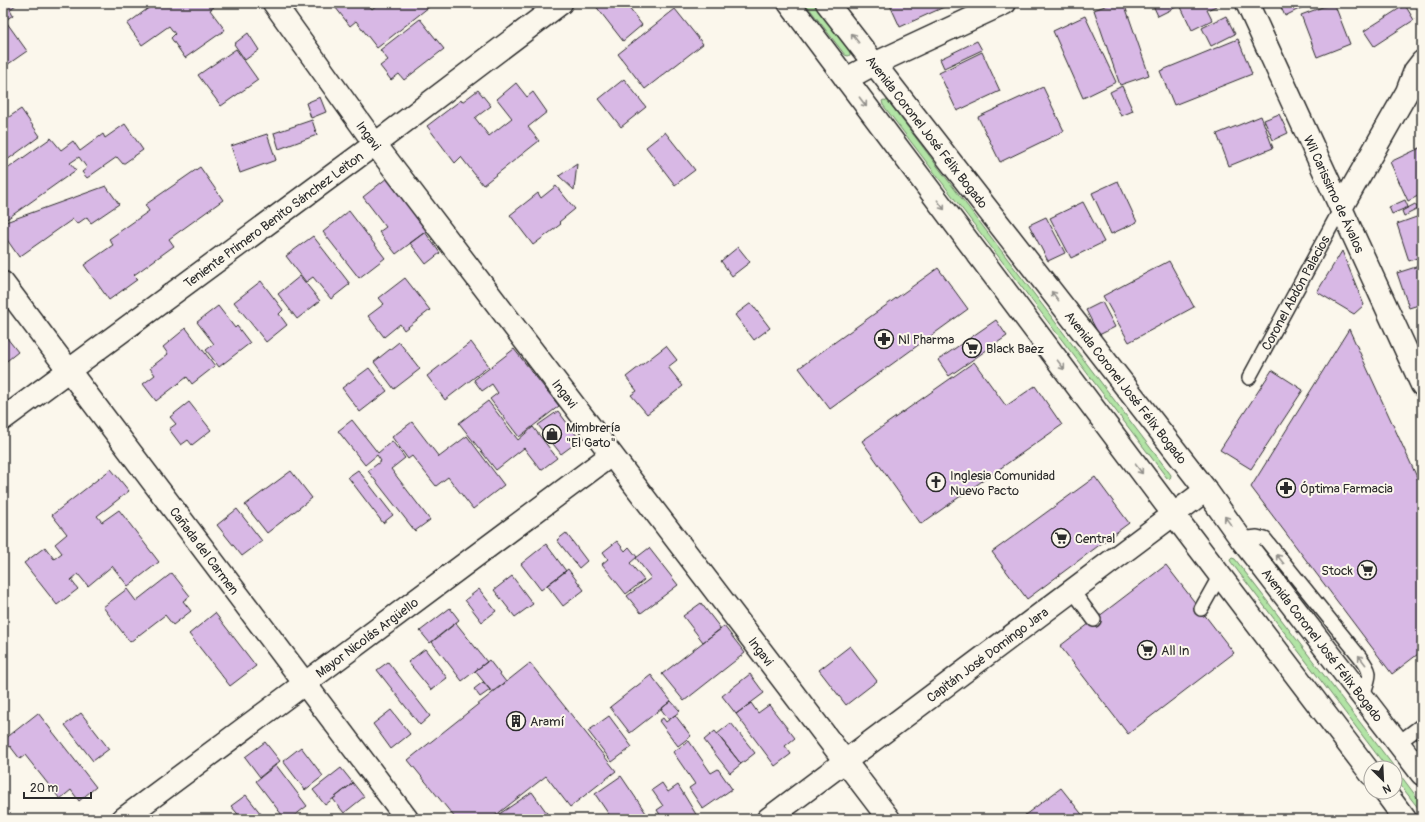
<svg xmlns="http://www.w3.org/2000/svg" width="1425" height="822" viewBox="0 0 1425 822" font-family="Pangolin,sans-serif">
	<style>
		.green { fill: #b2e4a5; stroke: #6e8868 }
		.building { fill: #d8b8e5; stroke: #2b2b2b }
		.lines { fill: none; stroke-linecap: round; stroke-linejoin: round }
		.service-casing { stroke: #2b2b2b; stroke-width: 16 }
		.minor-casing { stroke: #2b2b2b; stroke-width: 25 }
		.primary-casing { stroke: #2b2b2b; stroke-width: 25 }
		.service { stroke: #fbf7ec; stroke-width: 13 }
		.minor { stroke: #fbf7ec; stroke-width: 22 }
		.primary { stroke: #fbf7ec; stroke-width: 22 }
		.oneway { stroke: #93918c }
		.labels { text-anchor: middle; stroke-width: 4; stroke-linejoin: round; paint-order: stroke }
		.street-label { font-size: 13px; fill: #2b2b2b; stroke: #fbf7ec }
		.poi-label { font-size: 13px; fill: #2b2b2b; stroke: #fbf7ec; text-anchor: start }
	</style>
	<rect width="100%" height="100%" fill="#fbf7ec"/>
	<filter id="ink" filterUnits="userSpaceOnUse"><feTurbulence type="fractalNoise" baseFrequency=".025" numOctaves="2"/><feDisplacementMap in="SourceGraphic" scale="8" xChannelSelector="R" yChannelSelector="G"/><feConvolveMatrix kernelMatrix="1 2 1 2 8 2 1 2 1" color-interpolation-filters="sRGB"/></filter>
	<g filter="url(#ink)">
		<!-- green -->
		<path class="green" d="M805 3H813L850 51V55L848 56 845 55Z
			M884 100 888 101 1171 475 1170 479 1167 478 883 105 882 101Z
			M1232 558 1235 559 1395 768H1387L1231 562 1230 560Z
			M1395 768 1422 804V813L1395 778Z"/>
		<!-- building -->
		<path class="building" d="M3 3H15L16 5 10 9 13 15 3 22Z
			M153 3H211L214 7 210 10 225 30 185 58 171 38 175 34 169 26 142 45 127 24 154 4Z
			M332 3H367L372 9 379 3H434L377 48 356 21 350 26Z
			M598 3H625L642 25 623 41 595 5Z
			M889 3H943L944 7 900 27Z
			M1113 3H1124L1149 75 1120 85 1094 10Z
			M1152 3H1184L1158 16Z
			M1189 3H1223L1207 10 1212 20 1192 30 1181 7Z
			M1279 3H1311L1285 16Z
			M1333 3H1334L1350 44 1317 57 1301 15Z
			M1405 5 1414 20 1374 46 1364 31Z
			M675 9 703 44 645 89 618 54Z
			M1085 16 1116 82 1083 98 1053 31Z
			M1226 16 1235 34 1211 46 1202 28Z
			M420 19 444 49 404 80 399 74 391 80 380 66 388 60 380 50Z
			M7 23 27 51 4 67 3 26Z
			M248 33 259 50 245 60 234 44Z
			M1238 39 1252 74 1174 105 1160 71Z
			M977 41 982 50 944 68 940 59Z
			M236 49 258 80 221 106 198 75Z
			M982 52 1000 91 957 111 939 73Z
			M624 79 646 107 621 127 599 99Z
			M516 83 527 97 533 92 547 112 528 127 539 141 483 185 461 157 455 163 427 126 461 100 462 102 478 90 491 106 475 118 489 136 512 118 497 99Z
			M1122 86 1133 111 1121 116 1110 92Z
			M1043 87 1064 131 1000 162 978 117Z
			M320 97 326 112 311 118 306 103Z
			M21 109 40 136 3 163V121Z
			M1279 114 1288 133 1273 140 1264 120Z
			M1261 116 1273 148 1229 166 1217 134Z
			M312 120 317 135 279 149 274 133Z
			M125 124 143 150 123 164 117 157 87 178 82 172 87 168 79 157 70 163 76 170 4 221 3 219V172L51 138 61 150 73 141 80 151 103 134 105 138Z
			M665 132 695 170 675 185 646 147Z
			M267 134 276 160 240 173 231 146Z
			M1422 147V194L1408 201 1390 162Z
			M577 164 574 190 559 176Z
			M200 167 223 200 169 239 174 246 134 275 138 279 109 300 84 265 113 245 109 239 149 211 145 205Z
			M387 178 428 230 396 254 379 232 386 227 363 197Z
			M1118 181 1137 222 1111 234 1092 193Z
			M106 186 119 204 91 223 87 217 77 224 73 219 19 257 3 234V223Z
			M556 186 575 209 559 222 561 224 533 245 510 215 538 193 541 198Z
			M1405 200 1408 207 1392 214 1389 207Z
			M1083 202 1104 242 1071 258 1050 218Z
			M1415 204 1418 209 1404 216 1402 211Z
			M349 211 385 258 359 278 323 232Z
			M1422 215V256L1409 261 1397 224Z
			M1046 217 1065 253 1048 261 1029 225Z
			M425 232 440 253 426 264 410 243Z
			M313 236 350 284 331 299 313 277 306 282 286 256Z
			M738 247 750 262 732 276 721 261Z
			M1342 251 1364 305 1354 314 1317 292Z
			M1169 261 1194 307 1129 342 1103 296Z
			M1422 265V304L1409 308 1397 273Z
			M938 268 968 309 830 409 799 368Z
			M300 276 320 301 297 319 278 294Z
			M405 278 430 310 404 330 400 324 384 337 368 316 384 304 379 298Z
			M261 281 283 310 279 314 287 325 266 342 234 302Z
			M1102 302 1115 327 1099 335 1086 310Z
			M751 303 770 328 754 340 735 315Z
			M218 306 235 328 237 326 250 343 219 367 206 350 214 344 197 322Z
			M996 320 1007 336 949 376 938 360Z
			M186 328 215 366 192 384 187 377 156 401 143 384 155 375 150 368 168 354 163 347Z
			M1349 329 1422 488V651L1392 674 1251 487Z
			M3 333 18 352 3 364Z
			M399 342 420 369 394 389 374 362Z
			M471 342 489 366 445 400 427 376Z
			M666 346 677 360 668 367 683 386 647 414 631 395 637 391 626 377Z
			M514 349 559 406 519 437 490 399 498 393 492 384 482 391 474 380Z
			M974 362 1006 406 1035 386 1062 425 921 524 862 441Z
			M369 368 387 391 360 412 342 388Z
			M1272 370 1303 390 1251 469 1220 450Z
			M488 401 518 440 533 427 557 458 541 470 524 448 496 470 459 423Z
			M189 402 211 430 192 445 188 440 181 445 169 429 176 424 170 417Z
			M558 411 580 440 561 454 538 425Z
			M352 420 378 453 392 441 405 458 391 469 430 520 415 531 368 471 381 461 377 455 365 465 338 431Z
			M412 422 439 457 467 436 504 485 473 509 448 477 436 486 412 456 408 459 392 437Z
			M111 469 129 491 97 516 102 522 119 510 159 562 128 586 112 566 88 586 78 574 71 580 78 589 57 605 24 563 45 547 54 559 62 553 55 544 67 534 52 515Z
			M358 470 393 515 383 523 348 477Z
			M291 471 312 498 267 533 245 505Z
			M1095 477 1129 523 1027 599 992 552Z
			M237 509 262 541 242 556 217 525Z
			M566 533 587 561 579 568 557 540Z
			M617 541 625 551 629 547 637 557 630 563 644 580 626 594 602 564 608 559 603 552Z
			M546 544 566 571 541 590 521 564Z
			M649 548 678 585 641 613 627 596 651 578 636 558Z
			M1166 565 1234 653 1128 734 1060 646Z
			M568 569 584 590 563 606 547 585Z
			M172 573 190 596 183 601 191 611 173 625 165 615 130 642 103 607 127 589 136 601Z
			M512 576 533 604 515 617 494 590Z
			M479 589 496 611 482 622 465 600Z
			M701 603 721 629 703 642 683 616Z
			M450 608 459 620 430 643 420 631Z
			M215 613 256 666 230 686 189 634Z
			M456 623 487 662 462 681 432 642Z
			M724 626 745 653 684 701 662 674Z
			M850 646 877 681 846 705 819 670Z
			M425 649 447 678 431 690 408 662Z
			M489 660 506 682 492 692 475 671Z
			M388 662 430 716 420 725 377 670Z
			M530 663 616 771 570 807 546 776 491 819H456L408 760Z
			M750 674 764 693 736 714 722 696Z
			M651 675 671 701 630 733 610 707Z
			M483 682 490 690 480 697 474 689Z
			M671 701 680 711 669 720 661 709Z
			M751 703 758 713 769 705 795 738 785 746 791 754 775 766 736 714Z
			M391 710 410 734 391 749 373 724Z
			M38 713 96 787 79 801 71 790 60 799 25 755 20 759 10 746 3 752V737L5 739Z
			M81 713 109 749 93 761 65 725Z
			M675 715 691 736 678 746 659 721 663 718 666 722Z
			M609 716 632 747 612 762 588 731Z
			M731 723 755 753 741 764 717 734Z
			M715 731 741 764 730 773 704 740Z
			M689 741 711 773 718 769 732 789 703 809 689 788 695 784 673 752Z
			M265 742 280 761 260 777 245 757Z
			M301 747 323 776 305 790 283 761Z
			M276 765 307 806 290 819H285L256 781Z
			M341 768 353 783 325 805 313 790Z
			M621 776 650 819H612L595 794Z
			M353 783 364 797 344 813 333 799Z
			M662 783 668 792 678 785 697 816 692 819H663L657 810 663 806 652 790Z
			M1061 788 1084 817 1082 819H1028L1025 815Z
			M532 792 547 813 538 819H492Z
			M246 795 265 819H242L231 806Z"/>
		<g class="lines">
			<defs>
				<g id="service">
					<path id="s1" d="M1249 378 1341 208"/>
					<path d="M1241 539 1257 537 1265 539 1360 657C1374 675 1369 675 1363 696"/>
					<path d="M1072 590 1094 620"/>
					<path d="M1201 609 1220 575"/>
					<path d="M1398 743 1422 725"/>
				</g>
				<g id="minor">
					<path id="s2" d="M274 3 375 144 889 819"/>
					<path id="s3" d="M1247 3 1422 385"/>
					<path d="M846 79 874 64 1005 3"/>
					<path d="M1341 208 1407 92 1415 71 1422 62"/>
					<path id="s4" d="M3 283 407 819"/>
					<path id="s5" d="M3 419 375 144 561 3"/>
					<path id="s6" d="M123 819 611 455"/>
					<path id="s7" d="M768 819 1206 490"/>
				</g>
				<g id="primary">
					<path d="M789 3 1174 515 1371 774"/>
					<path id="s8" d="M827 3 1206 490 1241 539 1422 774"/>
					<path d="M1385 792 1405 819"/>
				</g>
			</defs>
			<!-- service casing -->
			<use href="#service" class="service-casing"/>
			<!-- minor casing -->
			<use href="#minor" class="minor-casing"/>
			<!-- primary casing -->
			<use href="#primary" class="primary-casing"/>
			<!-- service -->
			<use href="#service" class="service"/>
			<!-- minor -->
			<use href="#minor" class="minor"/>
			<!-- primary -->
			<use href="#primary" class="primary"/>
		</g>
		<!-- one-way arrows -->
		<defs><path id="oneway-shaft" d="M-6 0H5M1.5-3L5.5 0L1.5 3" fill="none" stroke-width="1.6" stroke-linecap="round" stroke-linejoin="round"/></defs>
		<g class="oneway">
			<use href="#oneway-shaft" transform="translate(855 38) rotate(-128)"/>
			<use href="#oneway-shaft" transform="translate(863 102) rotate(53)"/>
			<use href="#oneway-shaft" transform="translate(941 205) rotate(53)"/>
			<use href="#oneway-shaft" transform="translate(1055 296) rotate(-128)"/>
			<use href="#oneway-shaft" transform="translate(1061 365) rotate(53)"/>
			<use href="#oneway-shaft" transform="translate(1139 469) rotate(53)"/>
			<use href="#oneway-shaft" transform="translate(1228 521) rotate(-126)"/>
			<use href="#oneway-shaft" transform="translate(1280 559) rotate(-129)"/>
			<use href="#oneway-shaft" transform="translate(1362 660) rotate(-128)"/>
		</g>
	</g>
	<!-- icons -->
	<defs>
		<symbol id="pharmacy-ring" viewBox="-11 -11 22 22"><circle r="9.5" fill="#fbf7ec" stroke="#2b2b2b" stroke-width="1.5"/><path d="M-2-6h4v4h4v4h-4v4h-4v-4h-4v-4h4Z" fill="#2b2b2b"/></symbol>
		<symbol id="supermarket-ring" viewBox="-11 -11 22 22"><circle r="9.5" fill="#fbf7ec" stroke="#2b2b2b" stroke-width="1.5"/><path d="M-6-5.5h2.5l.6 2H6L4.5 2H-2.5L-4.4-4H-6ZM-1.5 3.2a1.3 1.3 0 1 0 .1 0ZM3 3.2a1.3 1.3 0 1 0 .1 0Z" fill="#2b2b2b"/></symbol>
		<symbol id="shop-ring" viewBox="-11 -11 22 22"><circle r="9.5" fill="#fbf7ec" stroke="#2b2b2b" stroke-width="1.5"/><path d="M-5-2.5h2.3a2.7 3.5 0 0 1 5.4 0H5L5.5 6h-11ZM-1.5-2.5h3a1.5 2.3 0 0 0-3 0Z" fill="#2b2b2b"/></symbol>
		<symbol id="church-ring" viewBox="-11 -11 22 22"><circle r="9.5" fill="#fbf7ec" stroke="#2b2b2b" stroke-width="1.5"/><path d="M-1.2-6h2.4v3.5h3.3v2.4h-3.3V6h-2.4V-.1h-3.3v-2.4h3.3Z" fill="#2b2b2b"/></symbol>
		<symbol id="building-ring" viewBox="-11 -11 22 22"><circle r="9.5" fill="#fbf7ec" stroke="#2b2b2b" stroke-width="1.5"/><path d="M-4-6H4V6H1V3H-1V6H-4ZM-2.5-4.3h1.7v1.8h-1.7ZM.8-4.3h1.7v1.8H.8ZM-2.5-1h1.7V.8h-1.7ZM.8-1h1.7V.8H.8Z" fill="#2b2b2b"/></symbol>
	</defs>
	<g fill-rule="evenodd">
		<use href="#pharmacy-ring" x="873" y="328" width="22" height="22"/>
		<use href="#supermarket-ring" x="961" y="337" width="22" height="22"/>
		<use href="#shop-ring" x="541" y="423" width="22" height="22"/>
		<use href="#church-ring" x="925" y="471" width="22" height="22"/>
		<use href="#pharmacy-ring" x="1275" y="477" width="22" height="22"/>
		<use href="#supermarket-ring" x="1050" y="527" width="22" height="22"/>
		<use href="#supermarket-ring" x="1356" y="559" width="22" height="22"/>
		<use href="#supermarket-ring" x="1136" y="639" width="22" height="22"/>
		<use href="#building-ring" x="505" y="710" width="22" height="22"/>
	</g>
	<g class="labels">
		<!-- street labels -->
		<g class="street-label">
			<text dy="5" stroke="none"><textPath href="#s8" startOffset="163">Avenida Coronel José Félix Bogado</textPath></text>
			<text dy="5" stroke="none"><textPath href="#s2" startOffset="163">Ingavi</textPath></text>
			<text dy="5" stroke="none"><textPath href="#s3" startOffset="210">Wil Carissimo de Ávalos</textPath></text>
			<text dy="5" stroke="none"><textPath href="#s5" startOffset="336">Teniente Primero Benito Sánchez Leiton</textPath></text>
			<text dy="5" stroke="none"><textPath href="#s1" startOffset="97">Coronel Abdón Palacios</textPath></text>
			<text dy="5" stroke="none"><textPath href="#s8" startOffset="487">Avenida Coronel José Félix Bogado</textPath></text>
			<text dy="5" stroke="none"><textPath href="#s2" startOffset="487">Ingavi</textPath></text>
			<text dy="5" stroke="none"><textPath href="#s4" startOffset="335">Cañada del Carmen</textPath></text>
			<text dy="5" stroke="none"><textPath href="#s6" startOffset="304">Mayor Nicolás Argüello</textPath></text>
			<text dy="5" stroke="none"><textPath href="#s8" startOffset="811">Avenida Coronel José Félix Bogado</textPath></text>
			<text dy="5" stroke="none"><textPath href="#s2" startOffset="811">Ingavi</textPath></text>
			<text dy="5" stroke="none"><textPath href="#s7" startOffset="274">Capitán José Domingo Jara</textPath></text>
		</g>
		<!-- poi labels -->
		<g class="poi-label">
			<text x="898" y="344">Nl Pharma</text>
			<text x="986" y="353">Black Baez</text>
			<text x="566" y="432">Mimbrería<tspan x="566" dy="15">"El Gato"</tspan></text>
			<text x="950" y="480">Inglesia Comunidad<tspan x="950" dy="15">Nuevo Pacto</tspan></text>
			<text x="1300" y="493">Óptima Farmacia</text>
			<text x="1075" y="543">Central</text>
			<text x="1353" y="575" text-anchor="end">Stock</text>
			<text x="1161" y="655">All In</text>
			<text x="530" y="726">Aramí</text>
		</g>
	</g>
	<!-- margin -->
	<rect width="1425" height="822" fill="none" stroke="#fbf7ec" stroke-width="16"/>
	<rect x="8" y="8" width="1409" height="806" fill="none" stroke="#2b2b2b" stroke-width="1.5" filter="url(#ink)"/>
	<!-- north arrow -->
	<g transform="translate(1383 780) rotate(156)"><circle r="19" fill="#fbf7ec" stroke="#a8a59f"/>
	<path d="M0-3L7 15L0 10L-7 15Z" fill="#2b2b2b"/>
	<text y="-6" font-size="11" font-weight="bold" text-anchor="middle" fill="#2b2b2b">N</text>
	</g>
	<!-- scale -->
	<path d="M24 792v6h67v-6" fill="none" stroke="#2b2b2b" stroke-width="2"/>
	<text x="30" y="792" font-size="12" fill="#2b2b2b" stroke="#fbf7ec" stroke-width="3" paint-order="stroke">20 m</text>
</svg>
